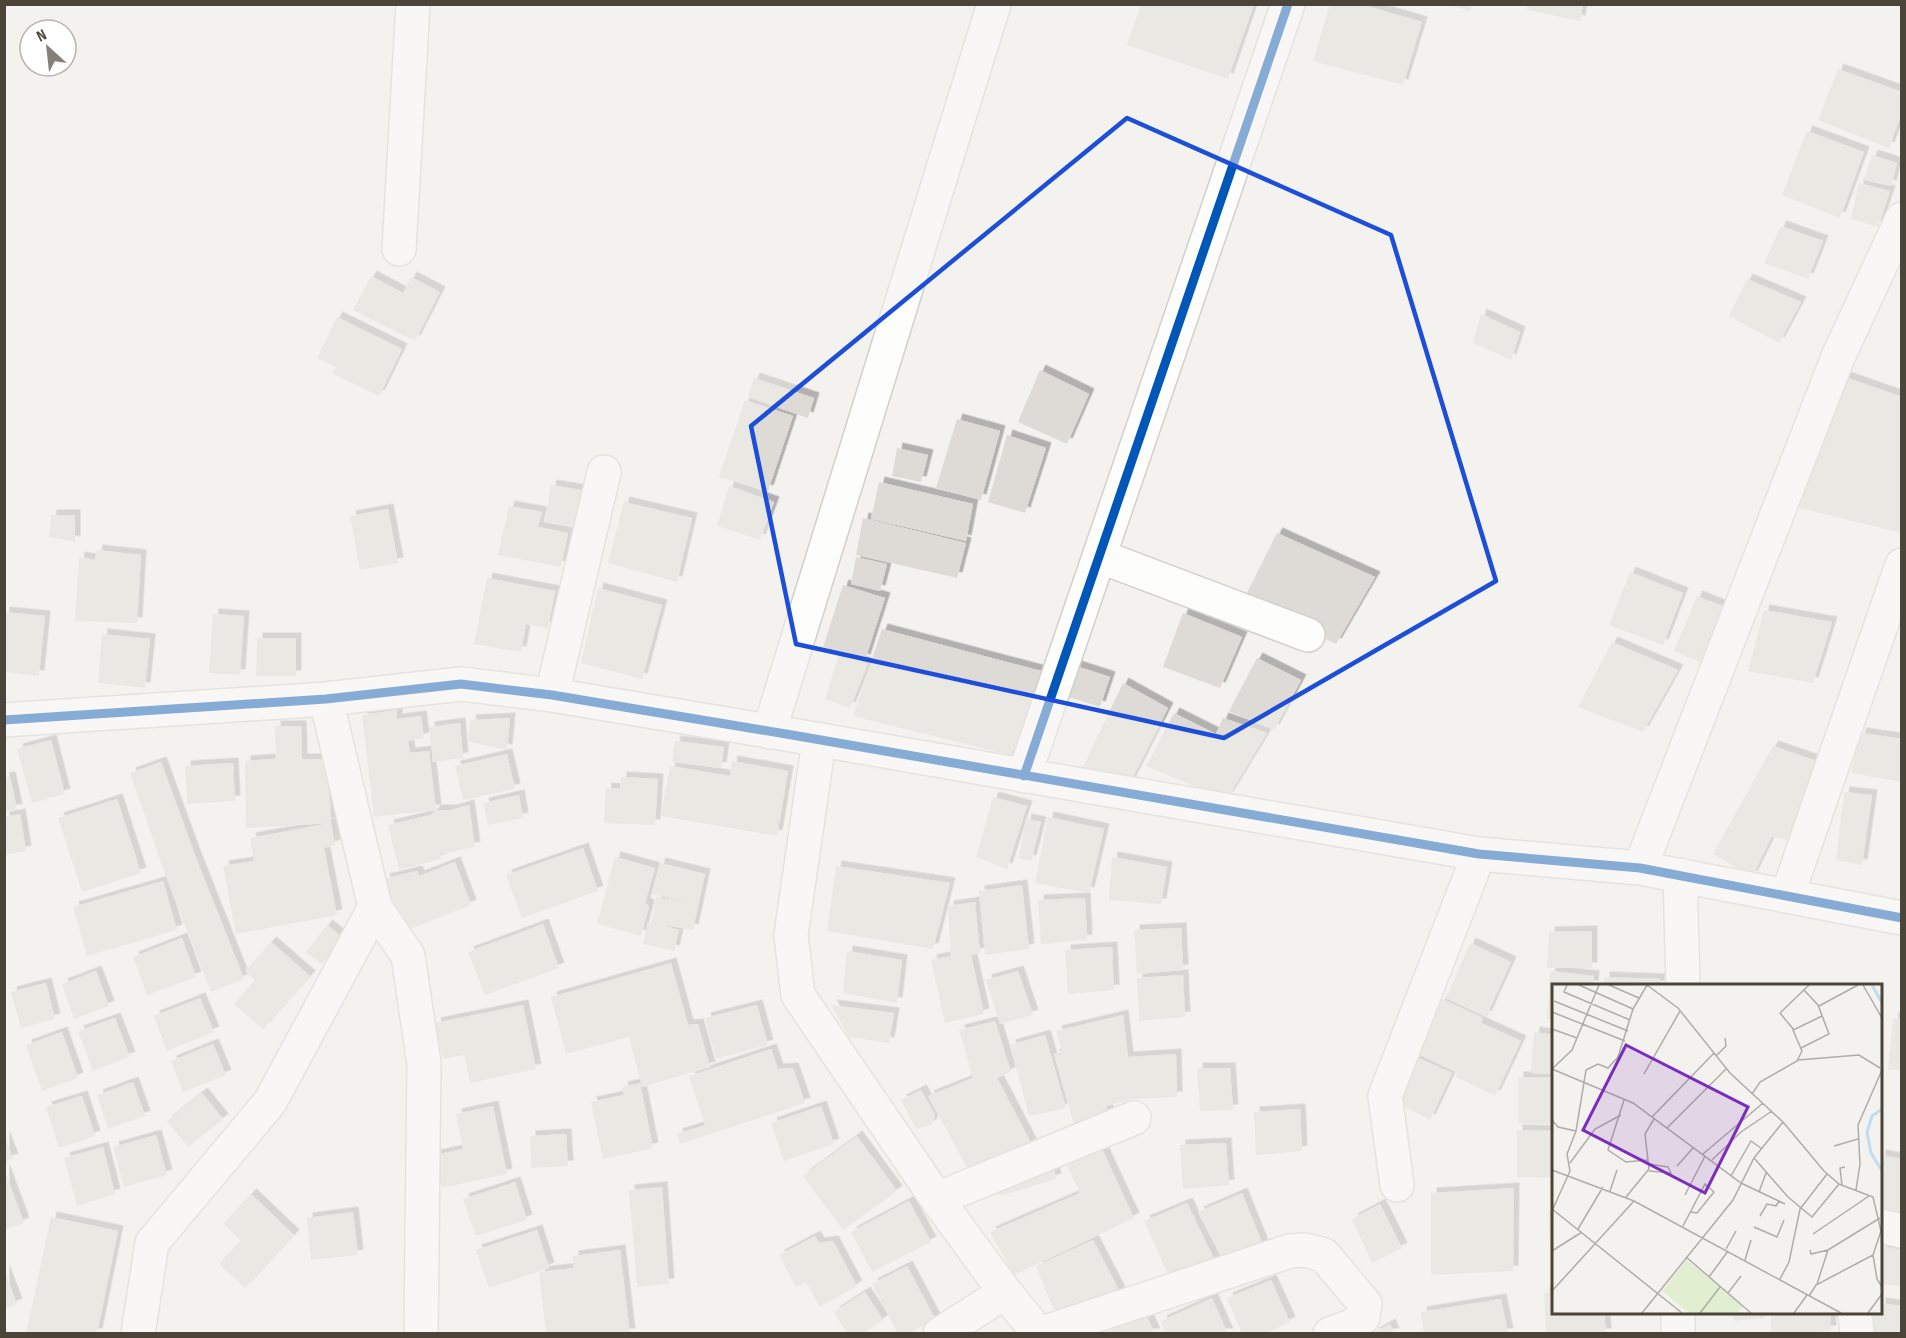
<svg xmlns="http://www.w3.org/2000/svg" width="1906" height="1338" viewBox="0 0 1906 1338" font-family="'Sofia Sans Condensed',sans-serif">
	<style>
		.building { fill: #dedbd6; filter: url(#shadow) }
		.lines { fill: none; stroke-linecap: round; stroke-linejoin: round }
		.minor-casing { stroke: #d2d0cb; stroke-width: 36 }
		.minor { stroke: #fdfdfc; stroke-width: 33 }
		.cycleway-casing { stroke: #fff; stroke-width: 13 }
		.cycleway { stroke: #0057b8; stroke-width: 9 }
		.marked { fill: none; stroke: #1d4ed8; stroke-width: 4.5; stroke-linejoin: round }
		.inset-river { fill: none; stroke: #c0ddf1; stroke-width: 3 }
		.inset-road { fill: none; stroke: #b0aca6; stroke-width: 1.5 }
		.view { fill: #7b2cbf; fill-opacity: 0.15; stroke: #7b2cbf; stroke-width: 3 }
		.inset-edge { fill: none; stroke: #4b4439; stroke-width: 3 }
	</style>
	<defs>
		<filter id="shadow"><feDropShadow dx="5.5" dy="-5.5" stdDeviation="0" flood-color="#0004"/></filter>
	</defs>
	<rect width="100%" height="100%" fill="#f4f2ee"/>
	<!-- building -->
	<path class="building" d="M1141 4H1254L1228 79 1127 45Z
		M1330 4H1360L1422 22 1403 85 1313 61Z
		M1446 4H1471L1470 11Z
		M1528 4H1583L1580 21 1527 10Z
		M1838 69 1902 92V112L1889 148 1818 120Z
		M1807 131 1864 152 1840 218 1782 195Z
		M1872 155 1897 163 1891 186 1864 180Z
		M1859 183 1890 191 1878 227 1851 219Z
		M1781 226 1823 241 1808 279 1764 263Z
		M371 276 403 293 411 277 440 292 415 341 353 310Z
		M1747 279 1801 302 1779 343 1729 316Z
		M1481 314 1520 332 1511 360 1473 343Z
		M337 317 402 349 379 396 333 374 336 367 317 358Z
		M1040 370 1089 394 1067 444 1018 422Z
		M1842 376 1902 397V533L1796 507Z
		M754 378 814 398 808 418 748 397Z
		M745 400 793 416 768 491 719 477Z
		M957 419 1000 431 981 500 936 488Z
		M1007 435 1046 448 1025 513 988 502Z
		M897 448 928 455 921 482 892 476Z
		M879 482 973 504 966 541 871 519Z
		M551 485 581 490 575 527 545 522Z
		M729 486 774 502 760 540 717 526Z
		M624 502 692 518 677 582 608 563Z
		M509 506 542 512 538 527 568 533 561 567 498 555Z
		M388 509 398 563 360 570 350 516Z
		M51 515H75V542L49 537Z
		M863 518 966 543 957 578 856 555Z
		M1277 533 1375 577 1336 644 1244 599Z
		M97 550 141 555 137 623 75 621 79 557 95 560Z
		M856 557 887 564 880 591 851 584Z
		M1630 572 1683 593 1663 645 1609 625Z
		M487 578 555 591 548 628 526 624 521 652 474 644Z
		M843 585 885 598 865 660 823 647Z
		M598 588 662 605 642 679 581 663Z
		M1697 596 1727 608 1707 665 1674 651Z
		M1764 610 1832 622 1813 683 1748 671Z
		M4 612 45 616 39 676 4 672Z
		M1183 613 1242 637 1220 688 1163 667Z
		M213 614 244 616 240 675 209 673Z
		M882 629 1045 672 1018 757 853 716Z
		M102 634 150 639 145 688 98 683Z
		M257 638H296V676H256Z
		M1612 642 1678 670 1643 732 1578 707Z
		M839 654 868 664 850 708 825 699Z
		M1257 658 1301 680 1274 730 1229 711Z
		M1076 666 1110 677 1100 707 1066 696Z
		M1123 683 1168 708 1130 783 1082 769Z
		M397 710V719L421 716 424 738 408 741 410 753 429 751 436 810 374 817 362 715Z
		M1174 713 1216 734 1223 718 1267 733 1228 797 1191 785 1146 766Z
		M510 718 507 750 467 741 471 720Z
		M460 723 463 758 433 762 429 727Z
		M275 726H301L302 759H328L331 823 246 828 245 761 276 759Z
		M1861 733 1902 739V782L1851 773Z
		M51 740 65 794 32 803 17 749Z
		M675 741 724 747 721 768 672 762Z
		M1773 746 1828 765 1800 843 1772 836 1752 877 1713 854Z
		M507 754 515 789 463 800 455 766Z
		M732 761 788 771 777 836 661 816 670 766 730 776Z
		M161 762 196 858 244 979 211 992 164 871 130 773Z
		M233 763 235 801 187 804 185 766Z
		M10 777 17 809 4 812V778Z
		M621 777 658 779 655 825 604 823 606 788 620 789Z
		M1844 792 1872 795 1862 865 1836 860Z
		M519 795 523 818 488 825 483 803Z
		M993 797 1027 806 1007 869 976 857Z
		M117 799 141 873 82 892 58 818Z
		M469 805 475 847 440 854 441 859 399 870 388 825 431 815 436 810H451Z
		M20 814 26 851 4 855V817Z
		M1048 817 1104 829 1089 893 1035 883Z
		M1026 819 1041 822 1031 861 1019 858Z
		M331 823 335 845 324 848 337 915 236 934 223 866 254 861 250 838Z
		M583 848 598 891 522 918 506 875Z
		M615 857 655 868 645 903 649 906 641 936 597 924Z
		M1112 857 1167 867 1161 904 1109 900Z
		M455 862 471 905 405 931 384 879 417 871 419 876Z
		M660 863 705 874 693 930 658 924 679 930 674 951 643 944 648 922 652 923 656 897 690 903 652 894Z
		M836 866 950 883 933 949 827 931Z
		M163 881 177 930 87 956 73 907Z
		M1022 885 1029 949 985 955 979 891Z
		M1085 898 1087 940 1041 944 1038 900Z
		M975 902 980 953 971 955 984 1014 945 1023 931 960 951 956 948 906Z
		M543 924 559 968 485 995 468 952Z
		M327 925 343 938 322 964 306 952Z
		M1181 928 1183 970 1137 974 1134 930Z
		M1592 931V968H1547L1549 932Z
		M182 938 196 977 147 995 133 957Z
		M271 942 310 976 263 1029 234 1004 255 980 245 971Z
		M1470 943 1511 962 1486 1017 1446 998Z
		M1112 947 1114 990 1068 994 1065 950Z
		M847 951 902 960 897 1003 843 993Z
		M671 963 688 1025 698 1024 710 1067 642 1087 629 1037 566 1054 551 997Z
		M96 971 109 1006 74 1019 62 984Z
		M1018 971 1033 1015 1000 1024 986 980Z
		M1550 971 1594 976 1593 986H1554V1019H1547Z
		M1183 975 1185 1017 1139 1021 1137 978Z
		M1604 977 1660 979 1659 986H1604Z
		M46 983 55 1019 21 1028 11 992Z
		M200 998 214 1032 167 1051 154 1016Z
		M1442 999 1483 1018 1481 1023 1521 1041 1495 1096 1456 1077 1458 1073 1418 1054Z
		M523 1005 536 1069 470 1083 464 1055 443 1059 435 1023Z
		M757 1005 768 1045 716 1059 705 1018Z
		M831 1005 894 1013 889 1043 849 1037Z
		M1123 1015 1128 1057 1176 1054 1177 1097 1134 1099 1106 1106 1109 1114 1074 1125 1054 1054 1062 1052 1056 1031Z
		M115 1018 130 1057 93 1071 78 1031Z
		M1893 1018 1902 1019V1070H1888Z
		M995 1021 1011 1072 997 1078 1035 1151 969 1171 928 1096 973 1078 959 1030Z
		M62 1032 78 1078 42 1091 26 1045Z
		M1534 1032 1554 1035V1074L1531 1073Z
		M1045 1035 1066 1108 1029 1116 1010 1045Z
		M213 1044 226 1075 183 1092 171 1061Z
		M771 1049 778 1069 793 1068 805 1103 680 1144 677 1134 705 1125 689 1076Z
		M1414 1056 1452 1073 1430 1120 1395 1102Z
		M1197 1068H1230L1233 1110 1200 1111Z
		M1518 1077 1554 1078V1125L1518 1123Z
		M133 1082 145 1116 108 1129 97 1095Z
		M640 1083 653 1148 603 1159 591 1102 624 1095 622 1087Z
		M921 1090 935 1115 931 1125 916 1129 901 1100Z
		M202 1093 223 1119 188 1147 167 1121Z
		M82 1096 95 1136 59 1148 46 1107Z
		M493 1106 507 1174 442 1188 435 1155 463 1149 456 1114Z
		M821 1106 834 1144 784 1161 771 1123Z
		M1300 1109 1302 1151 1256 1155 1254 1112Z
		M1517 1130 1554 1131V1178L1517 1177Z
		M566 1134 568 1166 531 1168 530 1136Z
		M156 1135 167 1175 124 1187 113 1147Z
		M4 1136 13 1159 4 1162Z
		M857 1136 897 1191 843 1230 803 1176Z
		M1226 1143 1229 1185 1183 1189 1180 1145Z
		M103 1147 115 1194 77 1206 64 1158Z
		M1101 1147 1134 1218 1014 1275 990 1232 1080 1193 1065 1161Z
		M1880 1155 1902 1159V1222L1880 1219Z
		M1052 1159 1056 1179 1000 1196 995 1182Z
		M4 1169 24 1223 4 1230Z
		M515 1182 527 1220 476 1236 463 1199Z
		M662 1187 669 1284 637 1287 629 1190Z
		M1514 1188 1513 1271 1431 1275V1193Z
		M1242 1193 1264 1248 1225 1264 1198 1212Z
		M251 1194 294 1235 245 1288 219 1264 241 1240 223 1224Z
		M909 1201 931 1242 872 1272 851 1232Z
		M1187 1203 1217 1265 1170 1279 1144 1221Z
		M1380 1204 1402 1248 1372 1263 1352 1219Z
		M1554 1210V1256H1551L1548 1211Z
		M353 1212 358 1255 311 1260 307 1218Z
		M51 1217 118 1231 97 1334H26Z
		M537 1230 549 1268 489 1288 476 1250Z
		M815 1236 819 1243 833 1241 857 1286 820 1307 806 1282 796 1287 779 1255Z
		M1093 1240 1122 1296 1057 1318 1036 1266Z
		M1880 1246 1902 1250V1287L1880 1284Z
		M620 1250 630 1334H546L539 1272 574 1268 573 1256Z
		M907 1266 935 1319 908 1334H898L872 1284Z
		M4 1270 17 1304 4 1309Z
		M1271 1280 1290 1322 1264 1334H1242L1227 1298Z
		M865 1292 883 1320 863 1334H847L834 1312Z
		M1554 1292V1312H1604L1606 1334H1546L1544 1293Z
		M1212 1298 1228 1334H1166L1161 1321Z
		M1501 1299 1508 1334H1424L1421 1312Z
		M1880 1303 1902 1306V1334H1872L1875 1312H1880Z
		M1734 1312H1765V1318L1734 1321Z
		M1771 1312H1830L1831 1331 1771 1334Z
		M1146 1315 1155 1334H1103Z
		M1390 1324 1394 1334H1372Z"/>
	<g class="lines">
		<defs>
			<path id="minor" d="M399 249 413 4
				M1099 556 1308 635
				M552 695 604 472
				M326 699 375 907 408 956 424 1063 421 1334
				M4 720 326 699 461 684 552 695 792 735 1479 854 1640 868 1902 918
				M769 732 994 4
				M819 741 791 935 798 995 937 1199 1005 1292 1039 1334
				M1024 776 1288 4
				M1640 868 1838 357 1902 219
				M1680 875 1683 986
				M1787 896 1902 565
				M1397 1185 1385 1096 1479 854
				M937 1199 1134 1118
				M1880 1226 1902 1231
				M1678 1312V1334
				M1855 1312 1857 1334
				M138 1334 152 1243 270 1102 375 907
				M940 1334 1005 1292
				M1040 1334 1290 1251 1305 1250 1324 1255 1365 1304 1363 1317 1352 1326 1330 1334"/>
		</defs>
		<!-- minor casing -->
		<use href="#minor" class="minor-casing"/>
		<!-- minor -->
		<use href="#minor" class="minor"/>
		<defs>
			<path id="cycleway" d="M4 720 326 699 461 684 552 695 792 735 1479 854 1640 868 1902 918
				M1024 776 1288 4"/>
		</defs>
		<!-- cycleway casing -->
		<use href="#cycleway" class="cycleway-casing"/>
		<!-- cycleway -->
		<use href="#cycleway" class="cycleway"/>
	</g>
	<!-- marked area -->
	<path d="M0 0H1906V1338H0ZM1127 118 1391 235 1496 581 1224 738 796 644 751 426Z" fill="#f4f2ee" fill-opacity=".55" fill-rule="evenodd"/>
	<path class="marked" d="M1127 118 1391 235 1496 581 1224 738 796 644 751 426Z"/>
	<!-- overview -->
	<g transform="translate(1552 984)">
		<rect width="330" height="330" fill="#f4f2ee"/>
		<path d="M135 276 191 322 185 329H137L110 307Z" fill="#e1eecf"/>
		<path class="inset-river" d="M320 1 330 19M330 125 320 132 315 148 319 169 330 187"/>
		<path class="inset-road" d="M15 1 12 8 78 36M27 1 81 25M57 1 87 14M95 1 126 24 178 89 231 138 272 187 287 200 321 213 329 247 321 271 325 295 330 303M311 1 330 34M2 17 76 47M267 22 306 1M0 28 73 57M0 45 25 54M242 46 228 29 257 1M249 64 277 50 266 21 252 6M164 72 174 62 173 54M246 76 307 71 328 84M0 85 81 119 189 199 233 220M0 85 20 66 47 1M92 90 128 27M200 110 208 98 245 77 250 67 241 46 270 32M72 116 56 166 74 178 96 176M100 133 162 69M0 136 6 143 24 147M115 144 174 85M282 162 306 155M151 170 211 119M202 174 236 213 260 233 287 200M160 176 189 148 220 127M18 179 43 145 69 131M125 182 141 164M0 186 82 217 289 329M97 187 119 189 116 183 97 180M179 192 199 157 210 165M290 201 288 184 293 183M304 206 308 180 306 141 330 86M58 207 65 186M207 208 214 189M133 211 153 172M74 213 97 185 93 150 102 135M0 225 130 329M0 227 18 187 15 170 24 147 34 86 46 80 56 84 66 73 81 25 95 1M208 232 215 220 224 222 227 217M131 242 153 200 162 208 145 229 139 228M202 243 225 253 232 236M26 245 51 203M261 250 317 212M174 265 184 247M258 266 259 270 276 266 328 234M0 267 30 248M134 273 199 329M193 276 199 256M157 293 176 267M228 295 237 278 248 225 275 190M265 300 276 266M0 307 82 217M176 309 189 292M257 312 264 301 321 271M90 329 181 216 202 174 231 138M148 329 168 303M242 329 255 311M316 329 330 310"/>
		<path class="view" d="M74 61 196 123 153 209 31 146Z"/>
		<rect width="330" height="330" class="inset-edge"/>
	</g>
	<!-- border -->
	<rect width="1906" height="1338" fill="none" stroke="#4b4439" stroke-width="12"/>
	<!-- north arrow -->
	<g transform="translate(48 48) rotate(333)"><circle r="28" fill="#ffffff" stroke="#b7b4b0" stroke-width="1.5"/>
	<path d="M0-4.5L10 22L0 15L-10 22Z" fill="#868178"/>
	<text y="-9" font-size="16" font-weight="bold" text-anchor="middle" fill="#4b4439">N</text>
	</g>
</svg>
